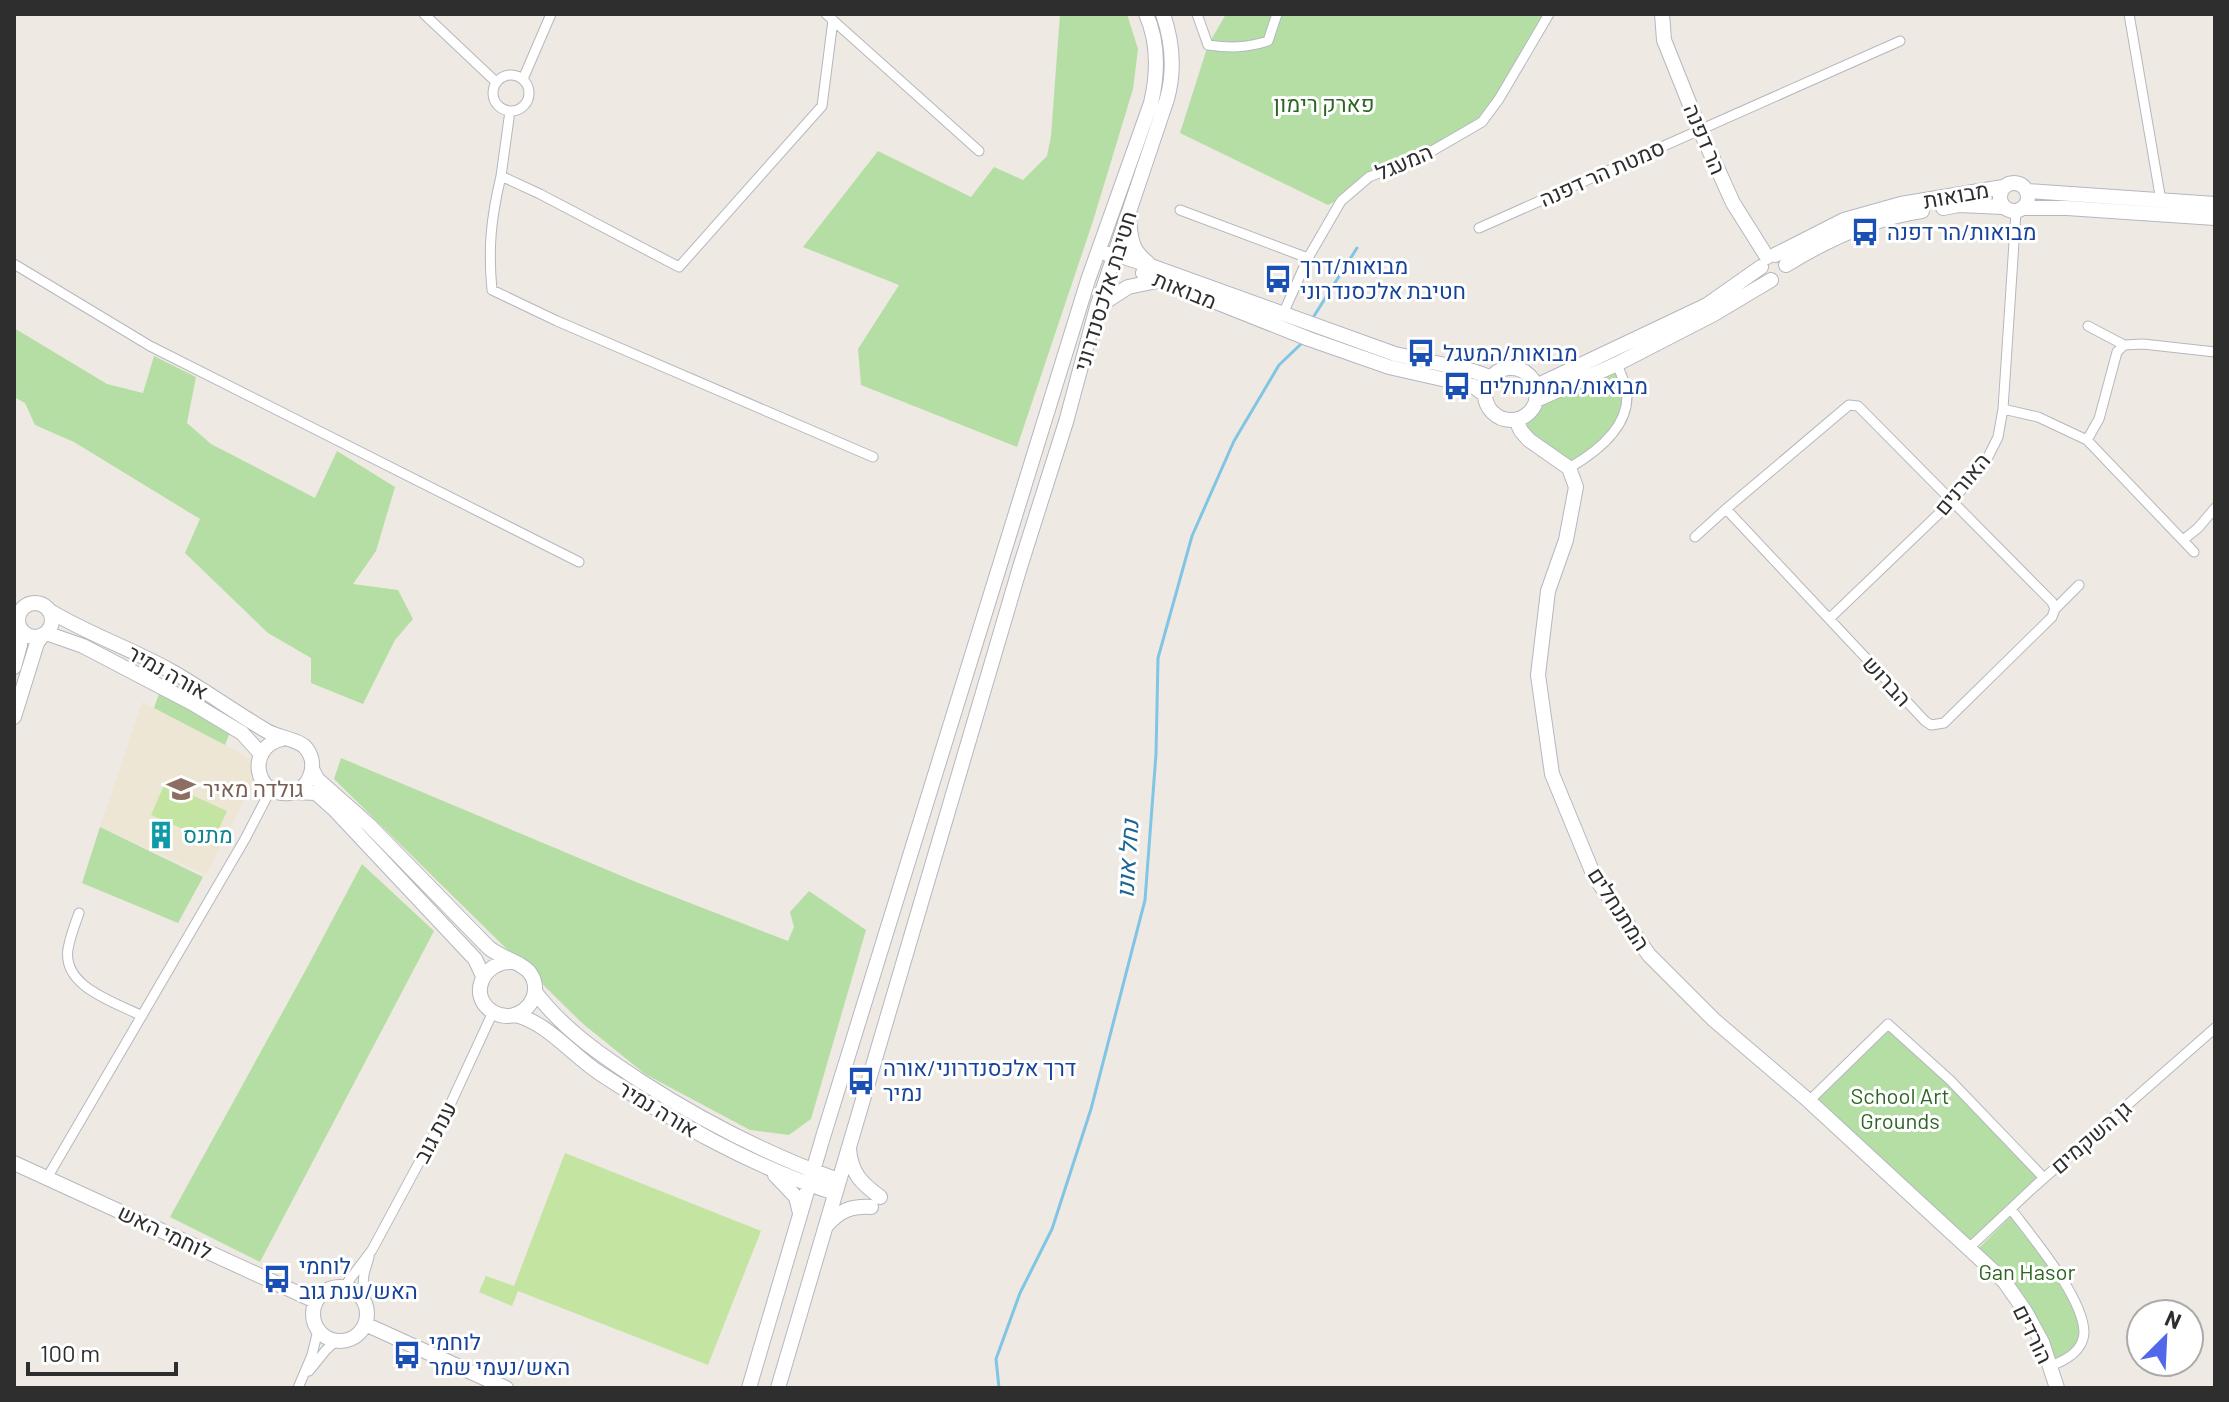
<svg xmlns="http://www.w3.org/2000/svg" width="2229" height="1402" viewBox="0 0 2229 1402" font-family="Barlow,Heebo,sans-serif">
	<style>
		.education { fill: #ede6d4 }
		.green { fill: #b5dea4 }
		.pitch { fill: #c4e4a1 }
		.lines { fill: none; stroke-linecap: round; stroke-linejoin: round }
		.stream { stroke: #80c5e4; stroke-width: 3 }
		.street-casing { stroke: #b5b7c0; stroke-width: 11 }
		.secondary-casing { stroke: #b5b7c0; stroke-width: 16 }
		.street { stroke: #fff; stroke-width: 9 }
		.secondary { stroke: #fff; stroke-width: 14 }
		.labels { text-anchor: middle; stroke-width: 6; stroke-linejoin: round; paint-order: stroke }
		.park-label { font-size: 22px; fill: #2d6623; stroke: #fff }
		.street-label { font-size: 22px; fill: #2e2e2e; stroke: #fff }
		.transit-label { font-size: 22px; fill: #164399; stroke: #fff; text-anchor: start }
		.education-label { font-size: 22px; fill: #785e54; stroke: #fff; text-anchor: start }
		.culture-label { font-size: 22px; fill: #0d838f; stroke: #fff; text-anchor: start }
		.water-label { font-size: 24px; font-style: italic; fill: #1b6595; stroke: #fff }
	</style>
	<rect width="100%" height="100%" fill="#eee9e2"/>
	<!-- education -->
	<path class="education" d="M142 702 249 758 253 783 206 875 100 827Z"/>
	<!-- green -->
	<path class="green" d="M1060 14H1127L1138 49 1133 89 1093 221 1017 447 861 385 858 349 899 285 803 247 878 151 971 197 994 167 1023 180 1047 156 1051 136Z
		M1226 14H1549L1482 122 1328 205 1180 133 1208 45Z
		M14 328 107 384 143 393 154 356 196 377 187 423 211 444 315 498 337 451 395 487 376 551 353 584 398 590 413 619 395 640 363 704 311 683V658L268 633 185 553 200 519 74 442 35 425 25 403 14 397Z
		M1617 364C1620 373 1627 385 1627 395 1628 429 1595 453 1569 468L1516 420 1527 415 1536 400Z
		M161 688 232 727 225 745 154 708Z
		M341 758 636 882 788 941 794 927 790 912 809 891 866 930 811 1119 789 1135 750 1130 645 1074 582 1023 334 779Z
		M100 827 203 877 178 923 82 883Z
		M362 864 434 931 260 1262 170 1217 309 964Z
		M1888 1024 1967 1097 2040 1178 1969 1244 1809 1101Z
		M2013 1214 2044 1253 2082 1320 2080 1346 2050 1366 2042 1342 1978 1249Z"/>
	<!-- pitch -->
	<path class="pitch" d="M165 783 227 811 213 842 151 815Z
		M565 1153 761 1231 708 1365 518 1291 512 1306 479 1292 486 1276 514 1286Z"/>
	<g class="lines">
		<!-- stream -->
		<path class="stream" d="M1314 316 1357 248
			M999 1388 996 1359 1020 1293 1052 1229 1091 1109 1145 900 1156 754 1158 658 1192 536 1234 441 1279 365 1301 344"/>
		<defs>
			<path id="street" d="M424 14 496 82
				M826 14 979 151
				M1197 14 1208 45C1230 48 1246 48 1268 41L1277 14
				M2129 14 2161 201
				M493 93a18 18 0 1 1 36 0a18 18 0 1 1-36 0Z
				M523 79 551 14
				M510 111 501 176 540 194 679 267 822 106 833 20
				M501 176C491 218 488 248 492 290L557 321 873 457
				M1180 210 1308 258
				M1479 228 1900 41
				M14 264 150 346 579 562
				M1282 316 1308 258 1341 201 1369 177 1425 155 1482 122 1499 99 1549 14
				M2088 326 2124 345 2143 344 2215 352
				M2003 409 2038 417 2087 440 2194 552
				M2087 440 2099 419 2117 352 2124 345
				M1569 468C1595 453 1628 429 1627 395 1627 385 1620 373 1617 364
				M1726 509 1925 721 1931 725 1944 723 2052 617 2055 609 2079 585
				M1695 537 1726 509 1849 405 1858 406 2052 602 2055 609
				M2183 540 2198 528 2215 508
				M1829 619 1952 501 1986 461 1998 437 2003 409 2016 212
				M79 913C75 924 70 937 68 949 62 987 115 1002 142 1016
				M1809 1101 1888 1024 1950 1080 2044 1178
				M47 1178 245 839 271 789
				M2011 1209C2032 1237 2084 1298 2084 1333 2083 1351 2065 1361 2050 1366
				M1969 1248 2035 1186 2215 1028
				M344 1287 372 1250 450 1105 493 1012
				M362 1297 364 1274 369 1257
				M309 1371 326 1350 337 1340
				M298 1388 312 1355 318 1330"/>
			<path id="secondary" d="M1662 14 1664 40 1700 130 1733 203 1767 257
				M2000 197a14 14 0 1 1 28 0a14 14 0 1 1-28 0Z
				M2027 191 2215 204
				M1943 208 1959 205 2003 207
				M2024 208H2067L2215 218
				M1129 219C1131 239 1131 250 1148 263
				M1107 254H1115L1151 266 1395 354 1473 371 1490 377
				M1775 255 1844 220 1901 204 2003 187
				M1786 265C1828 239 1873 218 1922 211
				M1143 273 1309 339 1389 367 1473 386 1484 394
				M1097 307 1128 287 1157 281
				M1485 394a26 26 0 1 1 52 0a26 26 0 1 1-52 0Z
				M1536 386 1707 305 1761 267
				M1536 400 1617 364 1714 314 1771 280
				M1516 420 1521 431 1529 440 1569 468 1576 487 1566 540 1548 591 1538 675 1552 774 1594 876 1649 955 1714 1020 1809 1101 2004 1281 2025 1311 2042 1342 2057 1388
				M18 620a17 17 0 1 1 34 0a17 17 0 1 1-34 0Z
				M50 611C88 634 132 649 171 671 203 689 233 711 265 730 277 738 294 738 304 746 320 762 311 790 289 793 254 797 246 747 282 739
				M46 633 83 646 192 703 242 733 261 754
				M14 667 20 645V628
				M14 717 37 643 42 636
				M312 769 317 779 369 825 488 947C500 958 522 962 530 973 547 997 518 1027 493 1012 467 996 483 961 512 962
				M294 792 316 793 334 809 475 959 483 976
				M535 992C564 1030 602 1056 642 1082 704 1122 769 1155 838 1180
				M516 1015C549 1024 573 1056 601 1074 675 1122 750 1166 835 1193
				M849 1149C851 1173 861 1183 880 1197
				M14 1163 315 1301
				M775 1175 796 1197 800 1213
				M827 1225C840 1210 852 1206 871 1207
				M313 1314a27 27 0 1 1 54 0a27 27 0 1 1-54 0Z
				M365 1324 506 1388
				M749 1388 823 1137 1088 280 1151 103C1158 73 1159 43 1146 14
				M778 1388 1020 567 1066 422 1097 307 1167 99C1175 70 1173 43 1163 14"/>
		</defs>
		<!-- street casing -->
		<use href="#street" class="street-casing"/>
		<!-- secondary casing -->
		<use href="#secondary" class="secondary-casing"/>
		<!-- street -->
		<use href="#street" class="street"/>
		<!-- secondary -->
		<use href="#secondary" class="secondary"/>
	</g>
	<!-- icons -->
	<defs>
		<symbol id="bus-bare" viewBox="-9 -9 18 18"><path d="M-5-6H5V4H4V6H2V4H-2V6H-4V4H-5ZM-3.5-4V0h7V-4ZM-3.5 1.2v1.5H-2V1.2ZM2 1.2v1.5H3.5V1.2Z" fill="#1a4fb4" stroke="#fff" stroke-width="2.5" paint-order="stroke"/></symbol>
		<symbol id="school-bare" viewBox="-9 -9 18 18"><path d="M0-5L7-2L0 1L-7-2ZM-4 1L0 2.5L4 1V4Q0 6-4 4Z" fill="#8d6e63" stroke="#fff" stroke-width="2.5" paint-order="stroke"/></symbol>
		<symbol id="building-bare" viewBox="-9 -9 18 18"><path d="M-4-6H4V6H1V3H-1V6H-4ZM-2.5-4.3h1.7v1.8h-1.7ZM.8-4.3h1.7v1.8H.8ZM-2.5-1h1.7V.8h-1.7ZM.8-1h1.7V.8H.8Z" fill="#0f9aa8" stroke="#fff" stroke-width="2.5" paint-order="stroke"/></symbol>
	</defs>
	<g fill-rule="evenodd">
		<use href="#bus-bare" x="1845" y="212" width="40" height="40"/>
		<use href="#bus-bare" x="1258" y="259" width="40" height="40"/>
		<use href="#bus-bare" x="1401" y="333" width="40" height="40"/>
		<use href="#bus-bare" x="1437" y="366" width="40" height="40"/>
		<use href="#school-bare" x="161" y="769" width="40" height="40"/>
		<use href="#building-bare" x="141" y="815" width="40" height="40"/>
		<use href="#bus-bare" x="841" y="1061" width="40" height="40"/>
		<use href="#bus-bare" x="257" y="1259" width="40" height="40"/>
		<use href="#bus-bare" x="387" y="1335" width="40" height="40"/>
	</g>
	<g class="labels">
		<!-- park labels -->
		<g class="park-label">
			<text x="1324" y="112">פארק רימון</text>
			<text x="1900" y="1104">School Art<tspan x="1900" dy="25">Grounds</tspan></text>
			<text x="2027" y="1280">Gan Hasor</text>
		</g>
		<!-- street labels -->
		<g class="street-label">
			<text transform="translate(1705 139) rotate(67)" y="8">הר דפנה</text>
			<text transform="translate(1404 162) rotate(-23)" y="8">המעגל</text>
			<text transform="translate(1602 173) rotate(-24)" y="8">סמטת הר דפנה</text>
			<text transform="translate(1956 195) rotate(-10)" y="8">מבואות</text>
			<text transform="translate(1185 290) rotate(22)" y="8">מבואות</text>
			<text transform="translate(1105 291) rotate(-73)" y="8">חטיבת אלכסנדרוני</text>
			<text transform="translate(1962 484) rotate(-50)" y="8">האורנים</text>
			<text transform="translate(168 672) rotate(29)" y="8">אורה נמיר</text>
			<text transform="translate(1887 681) rotate(47)" y="8">הברוש</text>
			<text transform="translate(1619 909) rotate(57)" y="8">המתנחלים</text>
			<text transform="translate(658 1109) rotate(31)" y="8">אורה נמיר</text>
			<text transform="translate(435 1132) rotate(-62)" y="8">ענת גוב</text>
			<text transform="translate(2091 1137) rotate(-41)" y="8">גן השקמים</text>
			<text transform="translate(165 1232) rotate(25)" y="8">לוחמי האש</text>
			<text transform="translate(2033 1334) rotate(64)" y="8">הורדים</text>
		</g>
		<!-- transit labels -->
		<g class="transit-label">
			<text x="1887" y="240">מבואות/הר דפנה</text>
			<text x="1300" y="274">מבואות/דרך<tspan x="1300" dy="25">חטיבת אלכסנדרוני</tspan></text>
			<text x="1443" y="361">מבואות/המעגל</text>
			<text x="1479" y="394">מבואות/המתנחלים</text>
			<text x="883" y="1076">דרך אלכסנדרוני/אורה<tspan x="883" dy="25">נמיר</tspan></text>
			<text x="299" y="1274">לוחמי<tspan x="299" dy="25">האש/ענת גוב</tspan></text>
			<text x="429" y="1350">לוחמי<tspan x="429" dy="25">האש/נעמי שמר</tspan></text>
		</g>
		<!-- education labels -->
		<g class="education-label">
			<text x="203" y="797">גולדה מאיר</text>
		</g>
		<!-- culture labels -->
		<g class="culture-label">
			<text x="183" y="843">מתנס</text>
		</g>
		<!-- water labels -->
		<g class="water-label">
			<text transform="translate(1128 859) rotate(-86)" y="8">נחל אונו</text>
		</g>
	</g>
	<!-- border -->
	<rect width="2229" height="1402" fill="none" stroke="#2e2e2e" stroke-width="32"/>
	<!-- north arrow -->
	<g transform="translate(2165 1338) rotate(24)"><circle r="38" fill="#ffffff" stroke="#ababab" stroke-width="2"/>
	<path d="M0-6L14 30L0 20L-14 30Z" fill="#5367ea"/>
	<text y="-12" font-size="22" font-weight="bold" text-anchor="middle" fill="#2e2e2e">N</text>
	</g>
	<!-- scale -->
	<path d="M28 1362v12h148v-12" fill="none" stroke="#2e2e2e" stroke-width="4"/>
	<text x="40" y="1362" font-size="24" fill="#2e2e2e" stroke="#ffffff" stroke-width="6" paint-order="stroke">100 m</text>
</svg>
